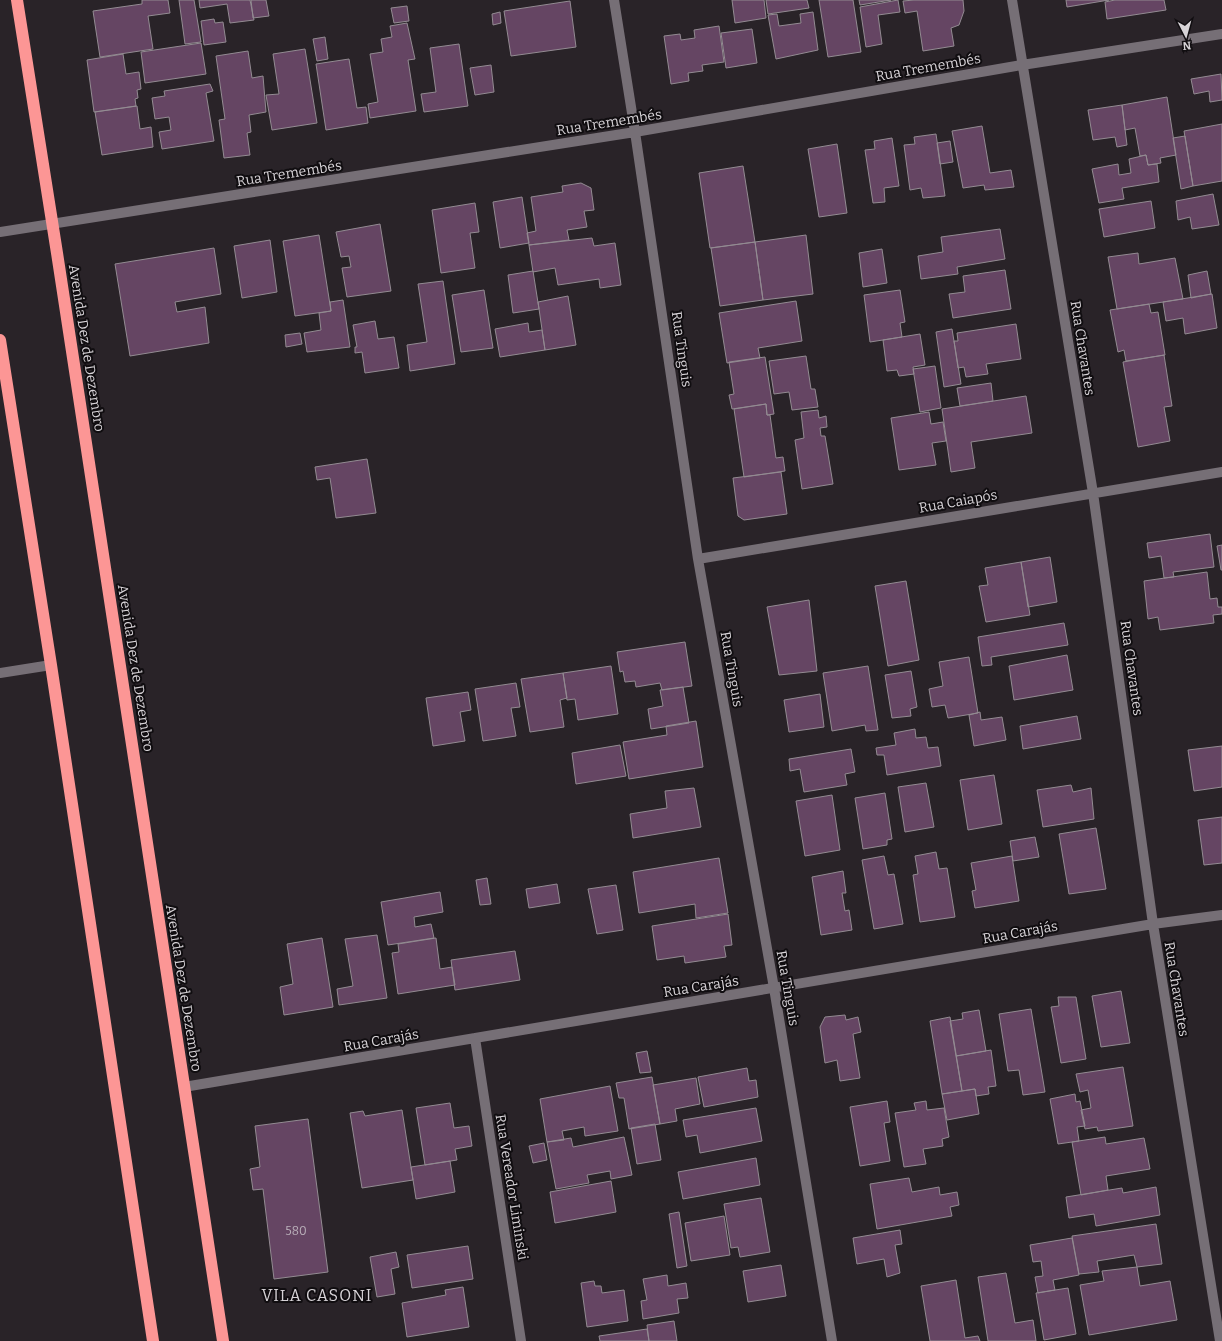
<svg xmlns="http://www.w3.org/2000/svg" width="1222" height="1341" viewBox="0 0 1222 1341" font-family="Bitter,serif">
	<style>
		.building { fill: #654563; stroke: #938b92 }
		.lines { fill: none; stroke-linecap: round; stroke-linejoin: round }
		.minor { stroke: #766f76; stroke-width: 10 }
		.highway { stroke: #fc9695; stroke-width: 12 }
		.labels { text-anchor: middle; stroke-width: 4; stroke-linejoin: round; paint-order: stroke }
		.number-label { font-size: 12px; fill: #bab0ba }
		.street-label { font-size: 14px; fill: #d7d3d7; stroke: #100d10 }
		.quarter-label { font-size: 16px; letter-spacing: 1px; fill: #d7d3d7; stroke: #100d10 }
	</style>
	<rect width="100%" height="100%" fill="#292328"/>
	<!-- building -->
	<path class="building" d="M142 0H168L170 13 148 16 153 49 100 57 93 11 142 4Z
		M179 0H194L201 42 185 44Z
		M199 0H250L254 20 230 23 227 4 200 8Z
		M251 0H266L269 16 253 18Z
		M732 0H764L766 18 735 23Z
		M766 0H807L809 8 768 14Z
		M819 0H853L861 52 828 57Z
		M859 0H891L860 5Z
		M898 0 900 12 878 15 882 44 866 47 860 7Z
		M914 0H963L964 11 959 25 951 28 954 46 923 51 917 11 905 13 903 1Z
		M1066 0H1109L1067 7Z
		M1115 0H1164L1166 10 1107 19 1105 2Z
		M570 1 576 47 511 56 504 11Z
		M407 6 409 21 394 23 391 8Z
		M500 12 501 23 493 25 492 14Z
		M813 12 818 50 776 59 768 15 777 14 779 26 801 23 800 14Z
		M214 19 215 23 223 22 226 42 204 45 201 21Z
		M407 23 415 59 408 60 416 111 370 118 368 104 378 102 370 54 383 52 381 39 392 37 390 26Z
		M719 26 724 62 702 65 703 71 688 73 689 81 671 84 664 36 680 34 681 40 695 38 694 30Z
		M752 29 757 63 726 68 721 33Z
		M325 37 328 59 317 61 313 39Z
		M201 43 206 74 145 83 141 52Z
		M459 44 468 106 424 112 421 94 436 92 430 48Z
		M305 49 317 123 272 130 266 95 279 94 273 54Z
		M248 51 252 78 263 76 266 112 249 115 251 132 247 133 250 155 224 158 219 120 225 119 216 56Z
		M123 54 126 74 139 72 141 89 137 90 138 98 135 99 136 106 94 112 87 60Z
		M349 59 357 108 366 107 368 123 326 130 316 64Z
		M491 65 494 92 475 95 470 68Z
		M1221 74 1222 100 1210 102 1209 91 1194 94 1191 79Z
		M210 84 213 91 206 93 214 141 162 149 159 132 171 130 169 117 155 119 152 98 165 96 164 91Z
		M1167 97 1176 155 1160 158 1161 163 1148 165 1146 155 1140 156 1135 128 1125 130 1122 105Z
		M1122 105 1127 145 1117 147 1115 137 1093 140 1088 110Z
		M137 106 140 129 151 127 153 147 102 155 95 112Z
		M1222 124V181L1193 186 1184 131Z
		M982 126 990 173 1011 170 1014 187 985 190 984 185 963 188 952 131Z
		M936 134 945 196 923 198 921 188 910 190 904 145 915 144 914 137Z
		M1185 136 1193 186 1181 189 1173 138Z
		M892 138 899 186 884 188 885 202 873 203 865 150 875 149 874 141Z
		M950 141 953 162 940 164 937 143Z
		M837 144 847 213 819 217 808 149Z
		M1146 155 1148 165 1157 164 1159 182 1122 188 1124 199 1099 203 1092 169 1118 164 1119 175 1131 173 1129 159Z
		M743 166 755 242 710 248 699 173Z
		M581 183 591 188 594 210 584 211 587 227 567 230 569 240 529 245 527 233 536 231 531 197 563 192 562 186Z
		M1213 194 1219 225 1192 229 1190 217 1178 220 1176 201Z
		M522 197 529 243 500 248 493 202Z
		M1151 201 1155 228 1104 237 1099 209Z
		M475 203 479 232 470 233 475 268 441 273 432 210Z
		M380 224 391 291 347 297 342 268 351 267 349 256 341 257 336 232Z
		M1000 229 1005 259 957 267 958 274 921 279 918 256 943 252 941 237Z
		M319 235 331 311 295 316 283 241Z
		M806 235 813 294 763 300 755 242Z
		M592 238 594 246 615 243 621 285 600 288 599 279 558 285 555 268 533 272 529 245Z
		M270 240 277 292 242 298 234 246Z
		M755 242 763 300 720 306 711 248Z
		M214 248 221 294 175 302 177 312 205 307 209 343 130 356 115 264Z
		M882 249 887 283 863 287 859 253Z
		M1138 253 1139 264 1175 258 1183 299 1117 309 1108 257Z
		M1005 270 1011 309 953 318 949 294 965 292 963 276Z
		M533 271 539 309 513 313 508 275Z
		M1207 271 1211 294 1191 298 1188 275Z
		M443 281 455 364 410 371 407 345 427 342 418 284Z
		M484 290 493 348 461 352 452 295Z
		M900 290 905 322 900 323 902 337 870 342 864 295Z
		M1212 294 1217 328 1185 334 1183 318 1166 321 1163 302Z
		M568 296 576 345 545 350 538 302Z
		M343 300 350 347 307 352 304 333 321 330 319 313 331 311 330 302Z
		M796 301 802 341 758 348 760 358 727 363 719 313Z
		M1149 304 1151 313 1158 312 1165 355 1126 361 1124 350 1118 352 1110 310Z
		M375 321 378 339 394 337 399 368 365 373 362 352 355 353V347H357L353 325Z
		M528 323 529 332 542 330 545 350 500 357 495 329Z
		M1016 324 1021 359 986 364 988 374 966 377 964 367 958 368 954 341H958L957 333Z
		M952 329 961 384 944 387 936 332Z
		M300 333 302 344 286 347 285 335Z
		M920 334 925 365 913 367 914 374 899 376 897 370 887 371 883 340Z
		M1164 355 1172 406 1164 407 1170 441 1138 447 1123 362Z
		M806 356 811 389H815L818 407 792 410 789 392 774 394 769 361Z
		M765 357 774 414 767 415 766 404 732 409 729 395 734 394 729 362Z
		M935 366 941 408 920 412 913 369Z
		M991 383 993 401 960 406 957 388Z
		M1026 396 1032 433 971 442 975 468 951 472 942 409Z
		M766 404 767 415H770L776 458 783 457 785 471 744 477 734 409Z
		M818 410 819 418 826 416 827 427 820 428 821 436H825L833 484 802 489 795 440 804 438 801 412Z
		M929 412 931 424 943 422 946 441 932 443 936 465 899 470 891 418Z
		M367 459 376 513 336 518 330 478 317 480 315 467Z
		M781 472 787 514 744 520 738 516 733 478Z
		M1210 534 1214 567 1173 572 1174 577 1164 578 1161 556 1149 558 1147 543Z
		M1222 545V570H1221L1217 546Z
		M1050 557 1057 602 1028 607 1021 562Z
		M1021 562 1030 615 986 622 979 586 988 585 985 568Z
		M1207 572 1210 599 1217 598 1218 607H1222V614L1213 615 1214 623 1160 630 1158 617 1148 619 1144 581Z
		M906 581 919 660 888 666 875 586Z
		M809 600 817 671 779 675 767 607Z
		M1064 623 1068 645 991 657 992 665 982 666 978 637Z
		M685 642 692 686 662 690 660 683 636 687 635 681 625 682 623 671 620 672 617 652Z
		M1067 655 1073 690 1014 700 1009 666Z
		M969 657 978 713 948 718 945 705 932 707 929 689 943 686 939 662Z
		M611 666 618 714 578 720 575 699 567 700 563 673Z
		M868 666 878 730 866 731 865 725 832 731 823 673Z
		M911 671 917 707 910 709 911 716 892 718 885 675Z
		M563 673 567 698 560 700 564 727 530 732 521 679Z
		M516 683 520 707 511 708 516 736 483 741 475 689Z
		M683 687 689 723 651 729 648 709 663 706 660 690Z
		M468 692 471 710 460 712 465 741 433 746 426 698Z
		M820 694 824 727 789 732 784 700Z
		M980 712 981 720 1002 717 1006 740 974 746 969 715Z
		M1077 716 1081 739 1023 749 1020 726Z
		M696 721 703 767 629 779 623 742 667 735 666 726Z
		M915 729 916 738 926 737 928 748 938 747 941 766 887 775 884 755H877L876 748 896 745 894 733Z
		M620 745 626 776 576 784 572 753Z
		M1222 746V787L1194 791 1188 750Z
		M851 749 855 772 845 774 847 785 804 792 800 769 790 771 789 759Z
		M994 775 1002 824 968 830 960 780Z
		M926 783 934 827 905 832 898 787Z
		M1071 785 1073 792 1091 788 1094 819 1043 827 1037 790Z
		M694 788 701 827 633 838 630 814 667 808 665 791Z
		M885 793 892 839 887 840V845L863 849 855 798Z
		M832 795 840 850 805 856 796 801Z
		M1222 817V863L1204 865 1198 820Z
		M1096 828 1106 889 1069 894 1059 834Z
		M1035 837 1039 857 1013 861 1010 841Z
		M936 852 939 869 947 868 955 917 920 922 913 875 918 874 915 856Z
		M884 856 888 875 894 874 903 924 874 929 862 860Z
		M1012 856 1019 901 975 908 972 891 976 890 971 863Z
		M719 858 728 913 696 918 695 904 639 913 633 872Z
		M843 871 846 893H842L845 911 849 910 852 930 821 935 812 877Z
		M487 878 491 904 480 905 476 880Z
		M557 884 560 903 529 908 526 889Z
		M616 885 623 930 597 934 588 889Z
		M440 892 443 912 414 917 415 927 431 924 434 938 388 945 381 902Z
		M728 914 732 945 724 946 726 957 685 963 684 956 657 960 652 926Z
		M377 935 387 998 339 1005 337 989 353 986 345 939Z
		M322 938 333 1007 284 1015 280 987 293 984 287 944Z
		M436 938 440 969 452 967 455 985 398 994 392 953 399 952 398 944Z
		M515 951 520 980 455 990 451 960Z
		M1121 991 1130 1043 1101 1047 1092 996Z
		M1058 997H1076L1086 1059 1061 1063 1051 1007 1059 1006Z
		M1031 1009 1045 1092 1023 1095 1019 1070 1008 1071 999 1014Z
		M979 1010 986 1051 956 1056 950 1021 963 1019 962 1013Z
		M845 1015 846 1020 858 1017 861 1032 853 1034 860 1078 840 1081 837 1060 825 1063 820 1027 825 1017Z
		M950 1017 962 1091 942 1094 930 1021Z
		M991 1050 996 1086 988 1087 989 1094 976 1096 975 1089 962 1091 956 1056Z
		M647 1051 651 1072 640 1073 636 1053Z
		M1123 1067 1133 1126 1098 1131 1097 1127 1085 1129 1081 1110 1091 1108 1088 1090 1080 1092 1076 1074Z
		M747 1068 749 1081 756 1080 758 1097 704 1107 698 1077Z
		M652 1077 660 1124 629 1129 624 1098H619L616 1083Z
		M696 1078 700 1104 675 1109 677 1121 660 1124 653 1085Z
		M610 1086 618 1131 585 1136 584 1127 562 1131 564 1140 547 1142 540 1099Z
		M975 1089 979 1114 947 1120 942 1094Z
		M1075 1094 1076 1102 1080 1101 1085 1126 1077 1127 1079 1141 1058 1144 1050 1099Z
		M887 1101 890 1122 884 1123 890 1161 860 1166 850 1107Z
		M926 1101 927 1110 944 1108 949 1137 942 1139 943 1146 923 1149 926 1164 904 1167 895 1113 916 1110 914 1103Z
		M450 1103 454 1128 469 1126 472 1146 455 1149 457 1160 425 1165 416 1108Z
		M756 1108 762 1141 700 1153 697 1135 686 1137 683 1120Z
		M402 1110 413 1180 362 1188 350 1113 363 1111 365 1116Z
		M308 1119 328 1272 274 1279 263 1189 253 1190 250 1169 260 1167 255 1126Z
		M655 1124 661 1160 637 1164 631 1128Z
		M624 1137 632 1175 611 1179 610 1171 587 1175 589 1183 556 1189 547 1142 571 1138 573 1147Z
		M1105 1137 1106 1144 1144 1138 1150 1169 1106 1176 1108 1190 1081 1195 1072 1142Z
		M544 1143 547 1160 533 1163 529 1146Z
		M756 1158 760 1185 683 1199 678 1172Z
		M450 1161 455 1192 416 1199 411 1167Z
		M909 1178 912 1192 939 1187 940 1195 957 1192 959 1205 950 1207 952 1216 877 1229 870 1184Z
		M611 1181 616 1212 555 1223 550 1192Z
		M1156 1187 1160 1215 1096 1226 1094 1214 1069 1218 1066 1197 1122 1188 1123 1193Z
		M761 1198 770 1252 740 1257 738 1247 731 1248 724 1204Z
		M679 1212 687 1266 677 1268 669 1214Z
		M724 1216 730 1255 691 1261 685 1223Z
		M1156 1224 1162 1264 1137 1267 1134 1255 1097 1261 1099 1272 1079 1274 1072 1236Z
		M900 1230 902 1244 895 1245 900 1273 887 1277 884 1259 857 1264 853 1238Z
		M1072 1238 1079 1275 1053 1280 1055 1290 1038 1293 1035 1277 1043 1276 1041 1261 1033 1262 1030 1245Z
		M468 1246 473 1279 412 1288 407 1255Z
		M396 1252 399 1267 391 1269 395 1294 377 1297 370 1257Z
		M781 1265 786 1296 748 1302 743 1271Z
		M1137 1267 1140 1286 1170 1281 1177 1320 1089 1335 1080 1285 1104 1281 1102 1271Z
		M1006 1273 1015 1323 1033 1320 1036 1341H988L978 1277Z
		M667 1275 668 1286 686 1283 688 1298 677 1299 679 1313 643 1319 641 1301 647 1300 643 1279Z
		M956 1280 965 1338 978 1336 980 1341H930L921 1286Z
		M594 1281 595 1286H601L602 1293 624 1290 628 1321 587 1327 581 1283Z
		M463 1287 469 1327 407 1337 402 1303 446 1295 445 1290Z
		M1068 1288 1076 1334 1044 1340 1036 1293Z
		M674 1321 677 1341H649L647 1325Z
		M647 1329 649 1341H600L599 1336Z"/>
	<g class="lines">
		<!-- minor -->
		<path class="minor" d="M614 0 635 132 698 559 774 988 832 1341
			M1012 0 1093 493 1153 924 1220 1341
			M0 232 635 132 1022 65 1222 34
			M698 559 1222 472
			M0 673 51 665
			M475 1038 521 1341
			M184 1087 1153 924 1222 915"/>
		<!-- highway -->
		<path class="highway" d="M17 0 57 253 223 1341
			M0 340 51 665 153 1341"/>
	</g>
	<g class="labels">
		<!-- number labels -->
		<g class="number-label">
			<text x="296" y="1235">580</text>
		</g>
		<!-- street labels -->
		<g class="street-label">
			<text transform="translate(928 67) rotate(-10)" y="5">Rua Tremembés</text>
			<text transform="translate(609 122) rotate(-9)" y="5">Rua Tremembés</text>
			<text transform="translate(289 173) rotate(-9)" y="5">Rua Tremembés</text>
			<text transform="translate(87 348) rotate(81)" y="5">Avenida Dez de Dezembro</text>
			<text transform="translate(1083 348) rotate(81)" y="5">Rua Chavantes</text>
			<text transform="translate(682 349) rotate(82)" y="5">Rua Tinguis</text>
			<text transform="translate(958 501) rotate(-10)" y="5">Rua Caiapós</text>
			<text transform="translate(136 668) rotate(81)" y="5">Avenida Dez de Dezembro</text>
			<text transform="translate(1132 668) rotate(82)" y="5">Rua Chavantes</text>
			<text transform="translate(732 669) rotate(80)" y="5">Rua Tinguis</text>
			<text transform="translate(1020 932) rotate(-10)" y="5">Rua Carajás</text>
			<text transform="translate(701 986) rotate(-9)" y="5">Rua Carajás</text>
			<text transform="translate(184 988) rotate(81)" y="5">Avenida Dez de Dezembro</text>
			<text transform="translate(788 988) rotate(80)" y="5">Rua Tinguis</text>
			<text transform="translate(1177 989) rotate(81)" y="5">Rua Chavantes</text>
			<text transform="translate(381 1040) rotate(-10)" y="5">Rua Carajás</text>
			<text transform="translate(512 1187) rotate(81)" y="5">Rua Vereador Liminski</text>
		</g>
		<!-- quarter labels -->
		<g class="quarter-label">
			<text x="317" y="1301">VILA CASONI</text>
		</g>
	</g>
	<!-- north arrow -->
	<g transform="translate(1186 36) rotate(174)" stroke="#100d10" stroke-width="3" paint-order="stroke">
	<path d="M0-3L7 15L0 10L-7 15Z" fill="#d7d3d7"/>
	<text y="-6" font-size="11" font-weight="bold" text-anchor="middle" fill="#d7d3d7">N</text>
	</g>
</svg>
